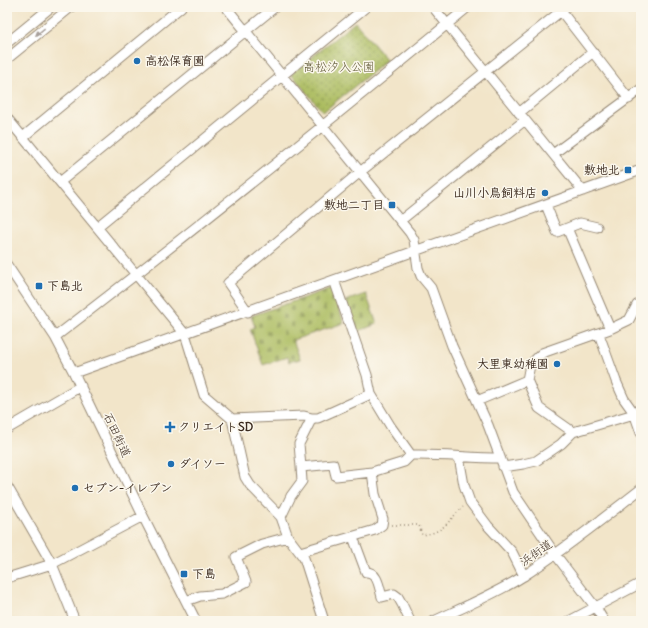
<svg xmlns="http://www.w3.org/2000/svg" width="648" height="628" viewBox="0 0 648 628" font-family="Delius,'Klee One',sans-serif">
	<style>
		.green { fill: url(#green-dots); stroke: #73733e }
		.cemetery { fill: url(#cemetery-stones); stroke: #73733e }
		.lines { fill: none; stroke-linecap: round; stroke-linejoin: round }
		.minor-casing { stroke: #968874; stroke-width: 11 }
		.path { stroke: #968874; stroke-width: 1.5; stroke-dasharray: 1 3; stroke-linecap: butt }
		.minor { stroke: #fff; stroke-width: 9 }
		.oneway { fill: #a79f9a }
		.poi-dot { fill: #1f6fb2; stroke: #fbf7ec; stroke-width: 1.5 }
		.labels { text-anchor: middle; stroke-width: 3; stroke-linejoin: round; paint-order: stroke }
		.poi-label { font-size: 12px; font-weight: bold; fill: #3b2a1e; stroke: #fbf7ec; text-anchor: start }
		.park-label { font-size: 12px; fill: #5d5632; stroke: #fbf7ec }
		.street-label { font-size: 12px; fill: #3b2a1e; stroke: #fbf7ec }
	</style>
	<defs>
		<pattern id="green-dots" width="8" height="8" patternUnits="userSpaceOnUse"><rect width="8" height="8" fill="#abbc5f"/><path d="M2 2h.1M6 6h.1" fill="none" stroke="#8c994e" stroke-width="1.8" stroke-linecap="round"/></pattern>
		<pattern id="cemetery-stones" width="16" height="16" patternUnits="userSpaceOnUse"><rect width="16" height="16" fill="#abbc5f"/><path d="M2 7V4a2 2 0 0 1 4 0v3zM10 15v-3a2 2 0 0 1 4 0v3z" fill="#8c994e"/></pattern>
	</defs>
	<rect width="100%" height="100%" fill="#fbf7ec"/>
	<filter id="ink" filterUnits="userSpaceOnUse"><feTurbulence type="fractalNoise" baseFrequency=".025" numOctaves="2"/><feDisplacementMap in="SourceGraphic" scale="8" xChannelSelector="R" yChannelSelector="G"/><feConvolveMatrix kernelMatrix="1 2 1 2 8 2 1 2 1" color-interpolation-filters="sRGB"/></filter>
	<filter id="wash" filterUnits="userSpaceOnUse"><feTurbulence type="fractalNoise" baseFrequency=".012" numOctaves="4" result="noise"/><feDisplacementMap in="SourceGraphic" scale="16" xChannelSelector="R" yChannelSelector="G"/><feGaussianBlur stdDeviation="0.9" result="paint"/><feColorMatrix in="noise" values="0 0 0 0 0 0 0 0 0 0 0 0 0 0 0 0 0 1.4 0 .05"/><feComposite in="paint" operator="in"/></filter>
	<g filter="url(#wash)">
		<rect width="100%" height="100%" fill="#f2e5c9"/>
		<!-- green -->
		<path class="green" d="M355 22 387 60 323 112 291 74Z"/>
		<!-- cemetery -->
		<path class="cemetery" d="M332 288 344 323 293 340 300 359 289 362 287 357 263 365 250 329 255 327 251 316Z
			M366 294 377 324 356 332 345 301Z"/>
	</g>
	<g filter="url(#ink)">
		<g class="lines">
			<defs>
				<path id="minor" d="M226 7 410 233 414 240 418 268 421 276 431 288 452 346 488 425 513 492 555 554 596 608 604 621
					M433 7 583 191
					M639 7 641 9
					M561 11 629 99
					M7 43 51 7
					M7 59 71 7
					M519 113 593 52
					M7 118 185 334 204 395 232 419 304 416 312 418H318L371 394 367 375 334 280
					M23 137 181 7
					M553 154 641 89
					M60 182 275 7
					M546 205 557 232 580 223 597 227
					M400 221 525 120
					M97 227 366 7
					M7 265 55 337 74 373 143 516 196 621
					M248 312 228 283 360 172 566 7
					M610 329 629 320 637 305 641 303
					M599 334 616 381 624 399 634 413 641 433
					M55 337C195 230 332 119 468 7
					M74 373 641 170
					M527 380 539 408 573 432
					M371 394 391 427 411 455
					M477 401 527 380 530 365 542 353 610 329 567 228
					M232 419 245 477 250 485 281 517 288 537 304 558 324 621
					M7 429 81 386
					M459 457 464 485 470 502 488 526 512 552 524 576
					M301 467 299 444 312 418
					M503 467 523 464 536 461 561 444 573 432 641 412
					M7 486 52 564 75 621
					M281 517 291 496 302 481 301 467 333 464 336 476 372 472 404 462 411 455C441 454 470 458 500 458
					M353 537 366 572C378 572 379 587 382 597L394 594 398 597 402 604 410 621
					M300 552 375 530 382 525 383 519 375 494 372 472
					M7 578 52 564 143 516
					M186 601 200 596 222 594 246 582 236 557 262 544 288 537
					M434 621C464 607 495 594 522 577 564 550 602 519 641 489
					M569 621 641 583"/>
			</defs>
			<!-- minor casing -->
			<use href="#minor" class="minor-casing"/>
			<!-- path -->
			<path class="path" d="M392 525H419L422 535C446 532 447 521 463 507"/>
			<!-- minor -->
			<use href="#minor" class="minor"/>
		</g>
		<!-- one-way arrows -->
		<defs><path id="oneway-solid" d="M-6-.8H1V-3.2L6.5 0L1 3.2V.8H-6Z"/></defs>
		<use class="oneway" href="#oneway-solid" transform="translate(40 32) rotate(141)"/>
	</g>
	<!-- markers -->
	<g class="poi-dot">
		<circle cx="137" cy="61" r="4"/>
		<rect x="624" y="166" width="8" height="8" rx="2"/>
		<circle cx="545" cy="193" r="4"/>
		<rect x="388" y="201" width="8" height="8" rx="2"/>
		<rect x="35" y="282" width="8" height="8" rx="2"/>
		<circle cx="557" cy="364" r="4"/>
		<path d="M168 421h4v4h4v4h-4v4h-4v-4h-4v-4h4z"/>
		<circle cx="171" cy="464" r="4"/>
		<circle cx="75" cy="488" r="4"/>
		<rect x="180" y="570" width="8" height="8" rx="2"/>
	</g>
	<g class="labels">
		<!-- poi labels -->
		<g class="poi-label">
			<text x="145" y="65">高松保育園</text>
			<text x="620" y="174" text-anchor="end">敷地北</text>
			<text x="537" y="197" text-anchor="end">山川小鳥飼料店</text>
			<text x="384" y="209" text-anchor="end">敷地二丁目</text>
			<text x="47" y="290">下島北</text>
			<text x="549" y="368" text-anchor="end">大里東幼稚園</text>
			<text x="178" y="431">クリエイトSD</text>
			<text x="179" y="468">ダイソー</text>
			<text x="83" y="492">セブン-イレブン</text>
			<text x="192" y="578">下島</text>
		</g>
		<!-- park labels -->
		<g class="park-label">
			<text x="339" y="71">高松汐入公園</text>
		</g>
		<!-- street labels -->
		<g class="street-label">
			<text transform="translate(117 435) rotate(65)" y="4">石田街道</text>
			<text transform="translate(536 553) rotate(-35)" y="4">浜街道</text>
		</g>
	</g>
	<!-- margin -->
	<rect width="648" height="628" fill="none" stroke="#fbf7ec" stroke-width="24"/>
</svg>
